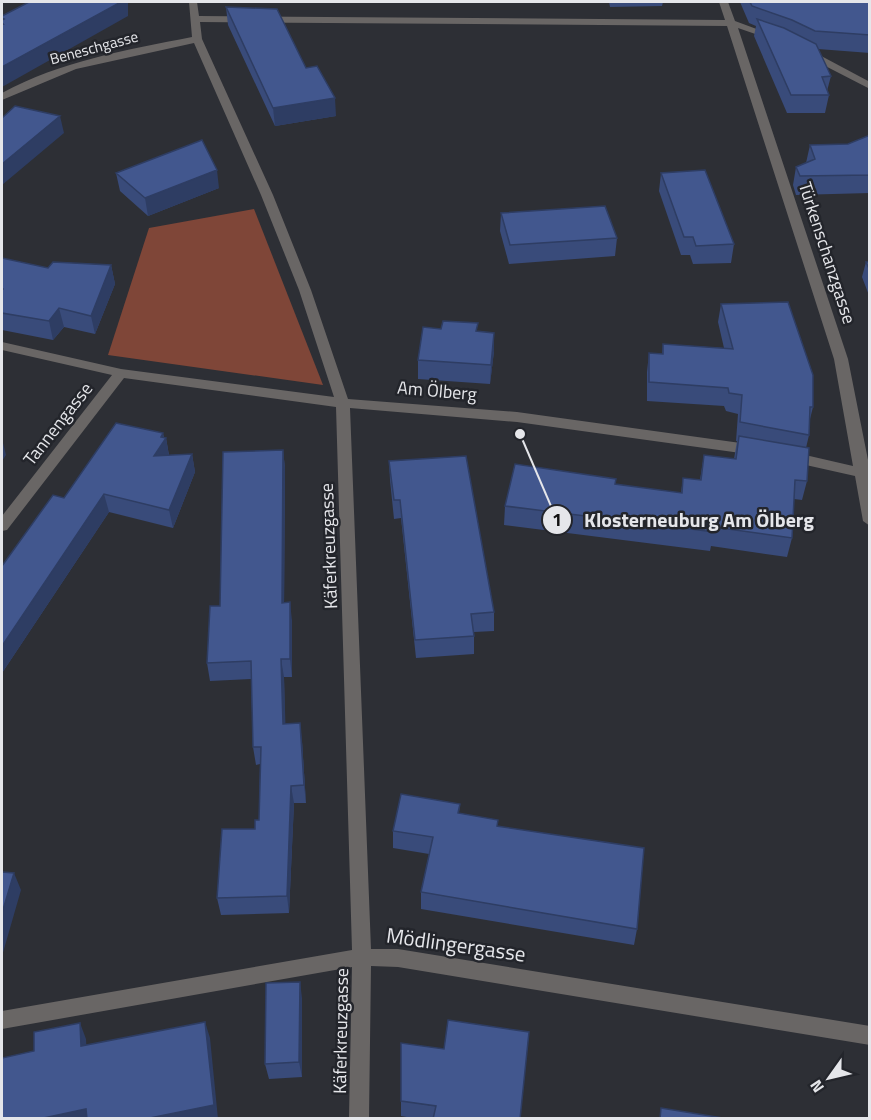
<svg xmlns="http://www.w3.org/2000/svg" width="871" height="1120" viewBox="0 0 871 1120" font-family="'Titillium Web',sans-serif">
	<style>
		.green { fill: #7f4638 }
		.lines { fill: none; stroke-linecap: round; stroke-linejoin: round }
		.street { fill: #696665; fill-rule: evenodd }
		.wall { fill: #394b7a }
		.shaded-wall { fill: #2e3d63 }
		.building { fill: #42578e; stroke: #2e3d63; stroke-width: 1.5 }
		.labels { text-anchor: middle; stroke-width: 5; stroke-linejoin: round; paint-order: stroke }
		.far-street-label { font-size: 15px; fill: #e5e6ea; stroke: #23252b }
		.street-label { font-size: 18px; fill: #e5e6ea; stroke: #23252b }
		.near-street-label { font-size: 21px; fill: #e5e6ea; stroke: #23252b }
		.leader { fill: none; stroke: #e5e6ea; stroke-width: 2 }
		.callout-dot { fill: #e5e6ea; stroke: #23252b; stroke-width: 2 }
		.mark-label { font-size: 18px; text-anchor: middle; font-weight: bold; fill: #111 }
		.callout-label { font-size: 20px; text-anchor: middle; font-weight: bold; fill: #e5e6ea; stroke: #23252b; stroke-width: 5; stroke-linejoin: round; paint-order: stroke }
	</style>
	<rect width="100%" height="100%" fill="#2d2f35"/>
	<!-- green -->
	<path class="green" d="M254 209 323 385 108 355 149 228Z"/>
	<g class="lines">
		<!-- street -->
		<path class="street" d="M189 2H197L199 16 725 20 719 2H728L735 21 778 37 773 40 738 28 848 359 870 470V526L863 521 855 476 788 461 781 456 788 451 853 466 834 359 727 26 200 22 202 39 273 195 311 290 348 399 517 412 755 445 762 450 755 455 517 422 350 408 371 949H398L870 1026V1045L398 967 371 966 369 1118H349L352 967 2 1029V1011L352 950 336 407 124 378 7 530 2 531V516L112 375 2 350V342L121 369 334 397 299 290 261 195 194 43 76 69 2 100V93C61 61 126 50 192 37Z
			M802 50H810L870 82V89L802 54Z"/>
	</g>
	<!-- wall -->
	<path class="wall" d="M609 2H663L662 6 610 7Z
		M740 2H870V53L818 49 831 76 827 91 829 95 825 113H787L754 36 756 26 749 23Z
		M226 7 306 68 336 116 275 126 228 25Z
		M870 135V193L796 195 793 185 796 167 806 163 810 145 848 144Z
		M116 173 219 188 148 216 120 191Z
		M661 173 734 244 731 263 693 264 690 255H681L659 191Z
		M501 213 617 238 615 256 509 264 500 231Z
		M2 258 48 268 111 265 115 284 95 334 64 327 53 340 2 330Z
		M866 262H870V298L862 277Z
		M721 304 813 407 810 419 809 435 806 448 807 481 802 500 794 499 792 538 787 557 711 546 710 551 504 525 505 506 615 484 681 493 683 478 700 480 704 455 734 459 737 441H736L738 414 726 411 724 406 647 401V372L649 353 662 354 663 344 724 348 718 322Z
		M477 331 494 333V351L490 384 418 379V360Z
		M163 433 164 438H166L169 455 192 454 195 472 173 528 109 512 2 673V566L64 498Z
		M283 450 285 468 284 603 292 621V677H284L285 724 302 741 306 803H294L289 913 221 915 217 898 259 820 260 764 256 765 253 747 251 679 210 681 207 663 220 606Z
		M389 461 494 612V631L474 632V654L416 658 401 518 394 519 390 480Z
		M460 804 459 813 497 826 637 929 634 945 421 909V892L429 854 393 848V831Z
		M302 998V1077L269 1079 265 1064Z
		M401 1101 520 1119H418L401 1116Z"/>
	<!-- shaded-wall -->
	<path class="shaded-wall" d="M121 2H128V16L2 87V67Z
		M335 98 336 116 275 126 273 108Z
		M60 116 64 133 2 185V164Z
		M217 170 219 188 148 216 145 198Z
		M111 265 115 284 95 334 91 316Z
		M59 308 64 327 53 340 49 321Z
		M494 333V351L490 384 491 365Z
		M163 433 164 440 166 438 169 456H154Z
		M2 439 6 455 2 461Z
		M283 450 285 468 284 621 282 603Z
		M192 454 195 472 173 528 169 510Z
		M104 494 109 512 2 673V646Z
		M290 602 292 621V677L290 659Z
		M281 659 284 677 286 742 283 724Z
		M300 723 302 741 306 803 304 785Z
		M291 786 294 803 289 913 287 896Z
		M14 873 21 890 2 956V913Z
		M300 982 302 998V1077L299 1062Z
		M205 1022 210 1038 218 1119H145Z
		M80 1023 86 1039 87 1062 81 1046Z
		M86 1109 90 1119H39Z"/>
	<!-- building -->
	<path class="building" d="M29 2H121L2 67V24H3L2 23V20L4 19 2 18V16Z
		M750 2H870V35L815 31 792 20 752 6Z
		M226 7 277 9 306 68 317 66 335 98 273 108Z
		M757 19 784 28 816 44 831 76 822 77 829 95H791Z
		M15 106 60 116 2 164V118Z
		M870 135V175L800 176 796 167 815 159 810 145 848 144Z
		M202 140 217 170 145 198 116 173Z
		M705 170 734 244 696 246 693 237H684L661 173Z
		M605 206 617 238 510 245 501 213Z
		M2 258 48 268 53 262 111 265 91 316 59 308 49 321 2 313V290L3 289 2 288Z
		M866 262H870V271Z
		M788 302 813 375V407H810L809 435 740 422 742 395 729 393 728 388 649 382V353L663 354V344L733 349 721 304Z
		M443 321 478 323 476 331 494 333 491 365 418 360 423 327 441 329Z
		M116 423 163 433 161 437 166 438 154 456 192 454 169 510 104 494 2 646V566L53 495 64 498Z
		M739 436 809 448 807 481 795 480 792 538 714 527V532L505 506 515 464 616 479 615 484 682 493 683 478 701 480 704 455 736 459Z
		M283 450 282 603 290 602V659H281L283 724 300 723 304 785 291 786 287 896 217 898 222 829H255V820H259L261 747H253L251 661 207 663 210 606H220L223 452Z
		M466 456 494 612 471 614 474 636 415 640 400 500H394L389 461Z
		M401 794 460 804 458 813 498 820 497 826 644 848 637 929 421 892 433 837 393 831Z
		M2 872 14 873 2 913Z
		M300 982 299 1062 265 1064 266 983Z
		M448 1020 529 1032 520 1119H433L436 1106 401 1101V1043L444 1049Z
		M205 1022 214 1105 145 1119H87L86 1109 39 1119H2V1058L34 1051V1032L80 1023 81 1046Z
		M661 1108 729 1119H660Z"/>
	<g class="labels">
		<!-- far-street labels -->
		<g class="far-street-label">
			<text transform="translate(94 48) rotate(-15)" y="5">Beneschgasse</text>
		</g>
		<!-- street labels -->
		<g class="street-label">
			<text transform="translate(827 253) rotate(72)" y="6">Türkenschanzgasse</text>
			<text transform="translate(437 391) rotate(5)" y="6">Am Ölberg</text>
			<text transform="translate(58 424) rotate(-52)" y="6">Tannengasse</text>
			<text transform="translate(329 546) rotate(-92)" y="6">Käferkreuzgasse</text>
			<text transform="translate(341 1031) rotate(-89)" y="6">Käferkreuzgasse</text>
		</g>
		<!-- near-street labels -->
		<g class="near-street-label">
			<text transform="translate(456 945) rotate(8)" y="7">Mödlingergasse</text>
		</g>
	</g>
	<!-- callouts -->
	<path class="leader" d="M520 434L557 520"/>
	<g class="callout-dot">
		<circle cx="520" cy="434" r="6"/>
		<circle cx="557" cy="520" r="15"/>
	</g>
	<g class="mark-label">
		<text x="557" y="526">1</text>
	</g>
	<g class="callout-label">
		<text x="699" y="527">Klosterneuburg Am Ölberg</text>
	</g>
	<!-- border -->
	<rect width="871" height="1120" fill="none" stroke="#e5e6ea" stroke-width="6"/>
	<!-- north arrow -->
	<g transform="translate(829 1078) rotate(236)" stroke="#23252b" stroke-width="4.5" paint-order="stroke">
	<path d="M0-4.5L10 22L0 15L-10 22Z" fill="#e5e6ea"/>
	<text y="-9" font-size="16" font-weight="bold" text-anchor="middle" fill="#e5e6ea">N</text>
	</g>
</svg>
